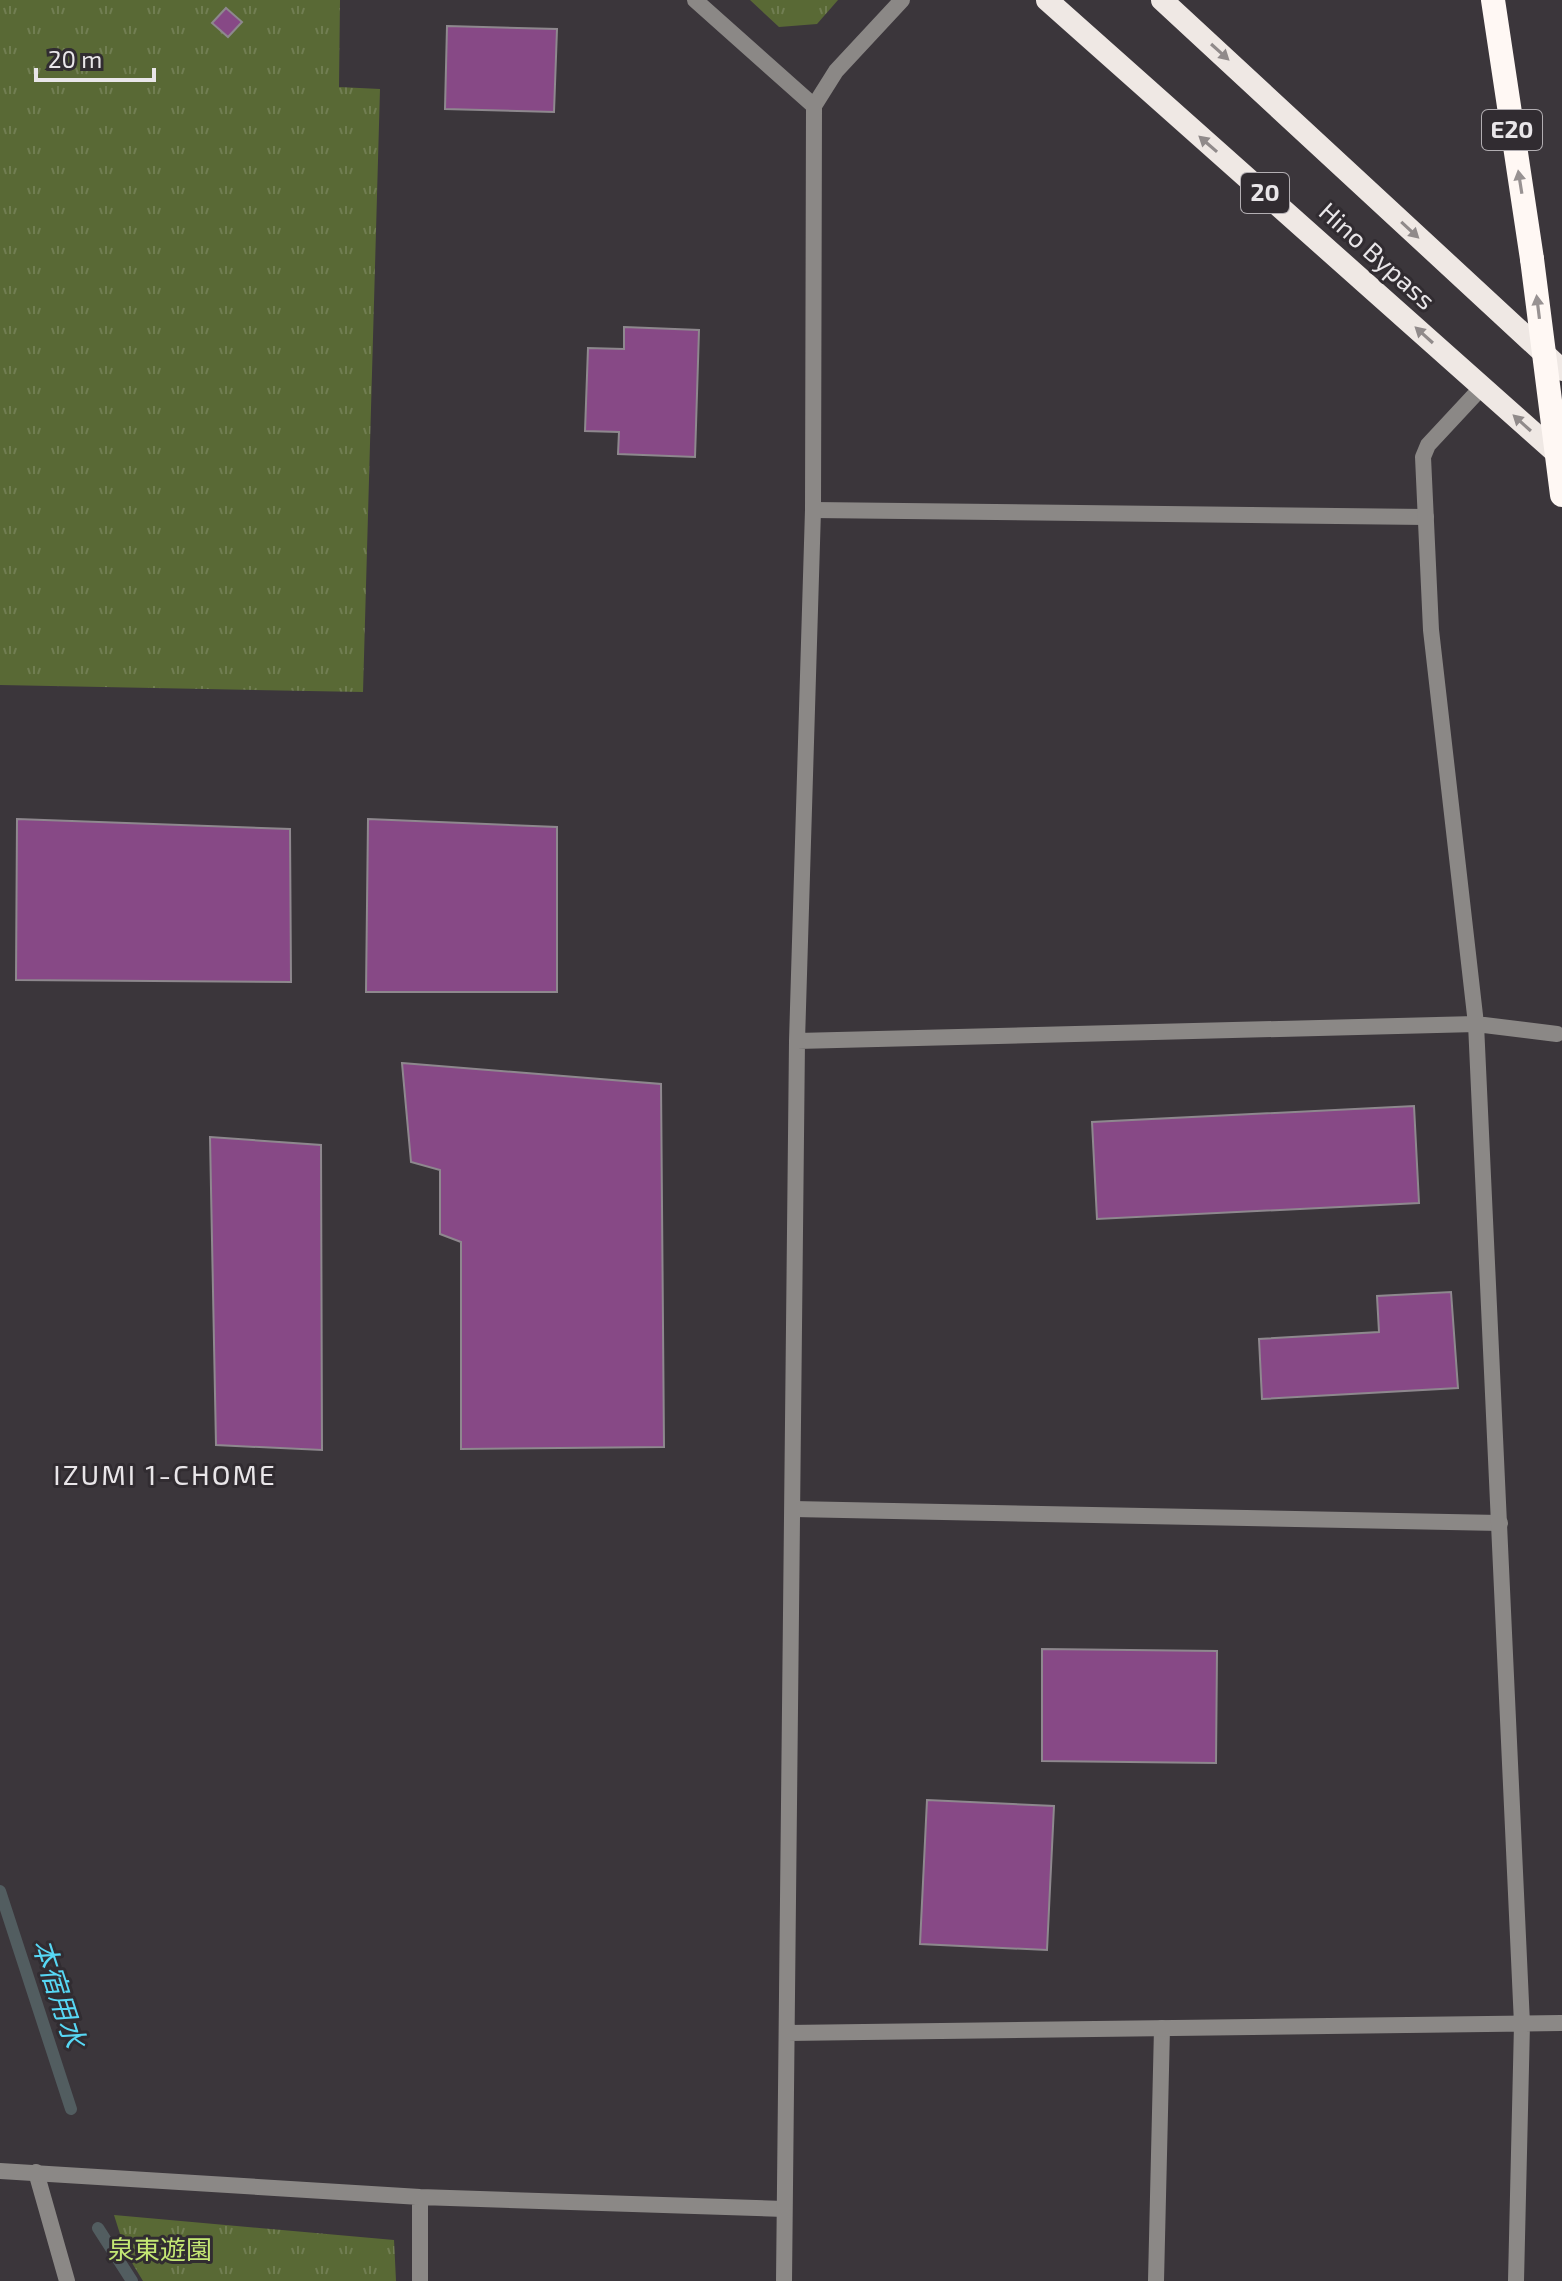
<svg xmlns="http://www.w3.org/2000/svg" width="1562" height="2281" viewBox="0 0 1562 2281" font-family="'Exo 2','Noto Sans JP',sans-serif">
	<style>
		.park { fill: url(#park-tufts) }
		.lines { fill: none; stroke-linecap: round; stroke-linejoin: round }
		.stream { stroke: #525d60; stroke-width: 12 }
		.building { fill: #874986; stroke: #8e888e; stroke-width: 2 }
		.service { stroke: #8b8886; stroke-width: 16 }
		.minor { stroke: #8b8886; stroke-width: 16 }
		.tertiary { stroke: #8b8886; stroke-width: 16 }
		.trunk { stroke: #efe8e4; stroke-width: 22 }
		.motorway { stroke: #fff8f4; stroke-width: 24 }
		.motorway-bridge { stroke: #fff8f4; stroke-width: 24 }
		.oneway { fill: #908a8a }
		.oneway2 { fill: #989292 }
		.labels { text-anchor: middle; stroke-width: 6; stroke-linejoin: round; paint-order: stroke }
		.shield { fill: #312c31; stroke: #b2aeb2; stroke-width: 2 }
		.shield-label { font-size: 24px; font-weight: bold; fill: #e9e6e9 }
		.street-label { font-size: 26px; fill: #e9e6e9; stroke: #312c31 }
		.park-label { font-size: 26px; fill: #c4e774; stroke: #312c31 }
		.neighbourhood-label { font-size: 28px; letter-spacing: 2px; fill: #e9e6e9; stroke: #312c31 }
		.water-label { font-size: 28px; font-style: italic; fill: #57d7f4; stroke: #312c31 }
	</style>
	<defs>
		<pattern id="park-tufts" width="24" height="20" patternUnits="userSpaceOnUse" patternTransform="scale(2)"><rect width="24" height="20" fill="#596935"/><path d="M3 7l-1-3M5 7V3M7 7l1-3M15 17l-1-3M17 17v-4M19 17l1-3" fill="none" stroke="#717e52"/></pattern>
	</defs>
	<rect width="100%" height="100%" fill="#3b363b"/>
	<!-- park -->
	<path class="park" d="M0 0H340L339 87 380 89 363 692 0 685Z
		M750 0H838L817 24 779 27Z
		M114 2215 394 2240 396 2281H143L126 2253Z"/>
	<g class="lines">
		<!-- stream -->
		<path class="stream" d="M0 1891 71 2109
			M98 2228 132 2281"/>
	</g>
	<!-- building -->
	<path class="building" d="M226 8 242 22 228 37 212 23Z
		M447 26 557 29 554 112 445 109Z
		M624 327 699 330 695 457 618 454 619 432 585 431 588 348 624 349Z
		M17 819 290 829 291 982 16 980Z
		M368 819 557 827V992H366Z
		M402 1063 661 1084 664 1447 461 1449V1242L440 1234V1170L411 1162Z
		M1414 1106 1419 1203 1097 1219 1092 1122Z
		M210 1137 321 1145 322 1450 216 1445Z
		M1451 1292 1458 1388 1262 1399 1259 1339 1379 1332 1377 1296Z
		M1042 1649 1217 1651 1216 1763 1042 1761Z
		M927 1800 1054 1806 1047 1950 920 1944Z"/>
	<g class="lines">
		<!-- service -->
		<path class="service" d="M36 2172 67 2281"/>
		<!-- minor -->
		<path class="minor" d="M813 510 1426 517
			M793 1509 1500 1523
			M0 2171 420 2197 784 2209
			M420 2197V2281
			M1156 2281 1162 2028"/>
		<!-- tertiary -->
		<path class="tertiary" d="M695 0 814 106
			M1482 387 1428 445 1423 457 1431 630 1476 1024 1522 2024 1516 2281
			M797 1041 1476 1024 1557 1034
			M787 2033 1561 2023
			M784 2281 797 1041 813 510 814 106 836 71 902 0"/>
		<!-- trunk -->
		<path class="trunk" d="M1047 0 1562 458
			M1162 0 1562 370"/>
		<!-- motorway -->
		<path class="motorway" d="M1493 0 1532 259"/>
		<!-- motorway-bridge -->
		<path class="motorway-bridge" d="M1532 259 1562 495"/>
	</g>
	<!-- one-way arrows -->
	<defs><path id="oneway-solid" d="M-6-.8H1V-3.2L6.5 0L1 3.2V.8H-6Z" transform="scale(2)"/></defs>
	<g class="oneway">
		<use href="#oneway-solid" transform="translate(1220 52) rotate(42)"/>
		<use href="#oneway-solid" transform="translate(1208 144) rotate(-139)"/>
		<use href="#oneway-solid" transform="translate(1410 230) rotate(43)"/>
		<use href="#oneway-solid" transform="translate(1424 335) rotate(-138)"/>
		<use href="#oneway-solid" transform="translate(1522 423) rotate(-138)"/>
	</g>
	<g class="oneway2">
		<use href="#oneway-solid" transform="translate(1520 182) rotate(-99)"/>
		<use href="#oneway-solid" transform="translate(1538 307) rotate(-97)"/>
	</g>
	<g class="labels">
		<!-- shield labels -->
		<g class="shield">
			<rect x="1482" y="110" width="60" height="40" rx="6"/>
			<rect x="1241" y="173" width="48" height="40" rx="6"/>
		</g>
		<g class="shield-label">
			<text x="1512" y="138">E20</text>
			<text x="1265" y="201">20</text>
		</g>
		<!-- street labels -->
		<g class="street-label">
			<text transform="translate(1377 256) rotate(42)" y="9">Hino Bypass</text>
		</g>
		<!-- park labels -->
		<g class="park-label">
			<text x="160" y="2259">泉東遊園</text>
		</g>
		<!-- neighbourhood labels -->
		<g class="neighbourhood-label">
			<text x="165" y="1485">IZUMI 1-CHOME</text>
		</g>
		<!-- water labels -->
		<g class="water-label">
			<text transform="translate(59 1993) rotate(72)" y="10">本宿用水</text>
		</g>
	</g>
	<!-- scale -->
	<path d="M36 68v12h118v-12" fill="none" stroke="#e9e6e9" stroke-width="4"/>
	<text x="48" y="68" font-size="24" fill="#e9e6e9" stroke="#312c31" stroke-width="6" paint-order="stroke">20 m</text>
</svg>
